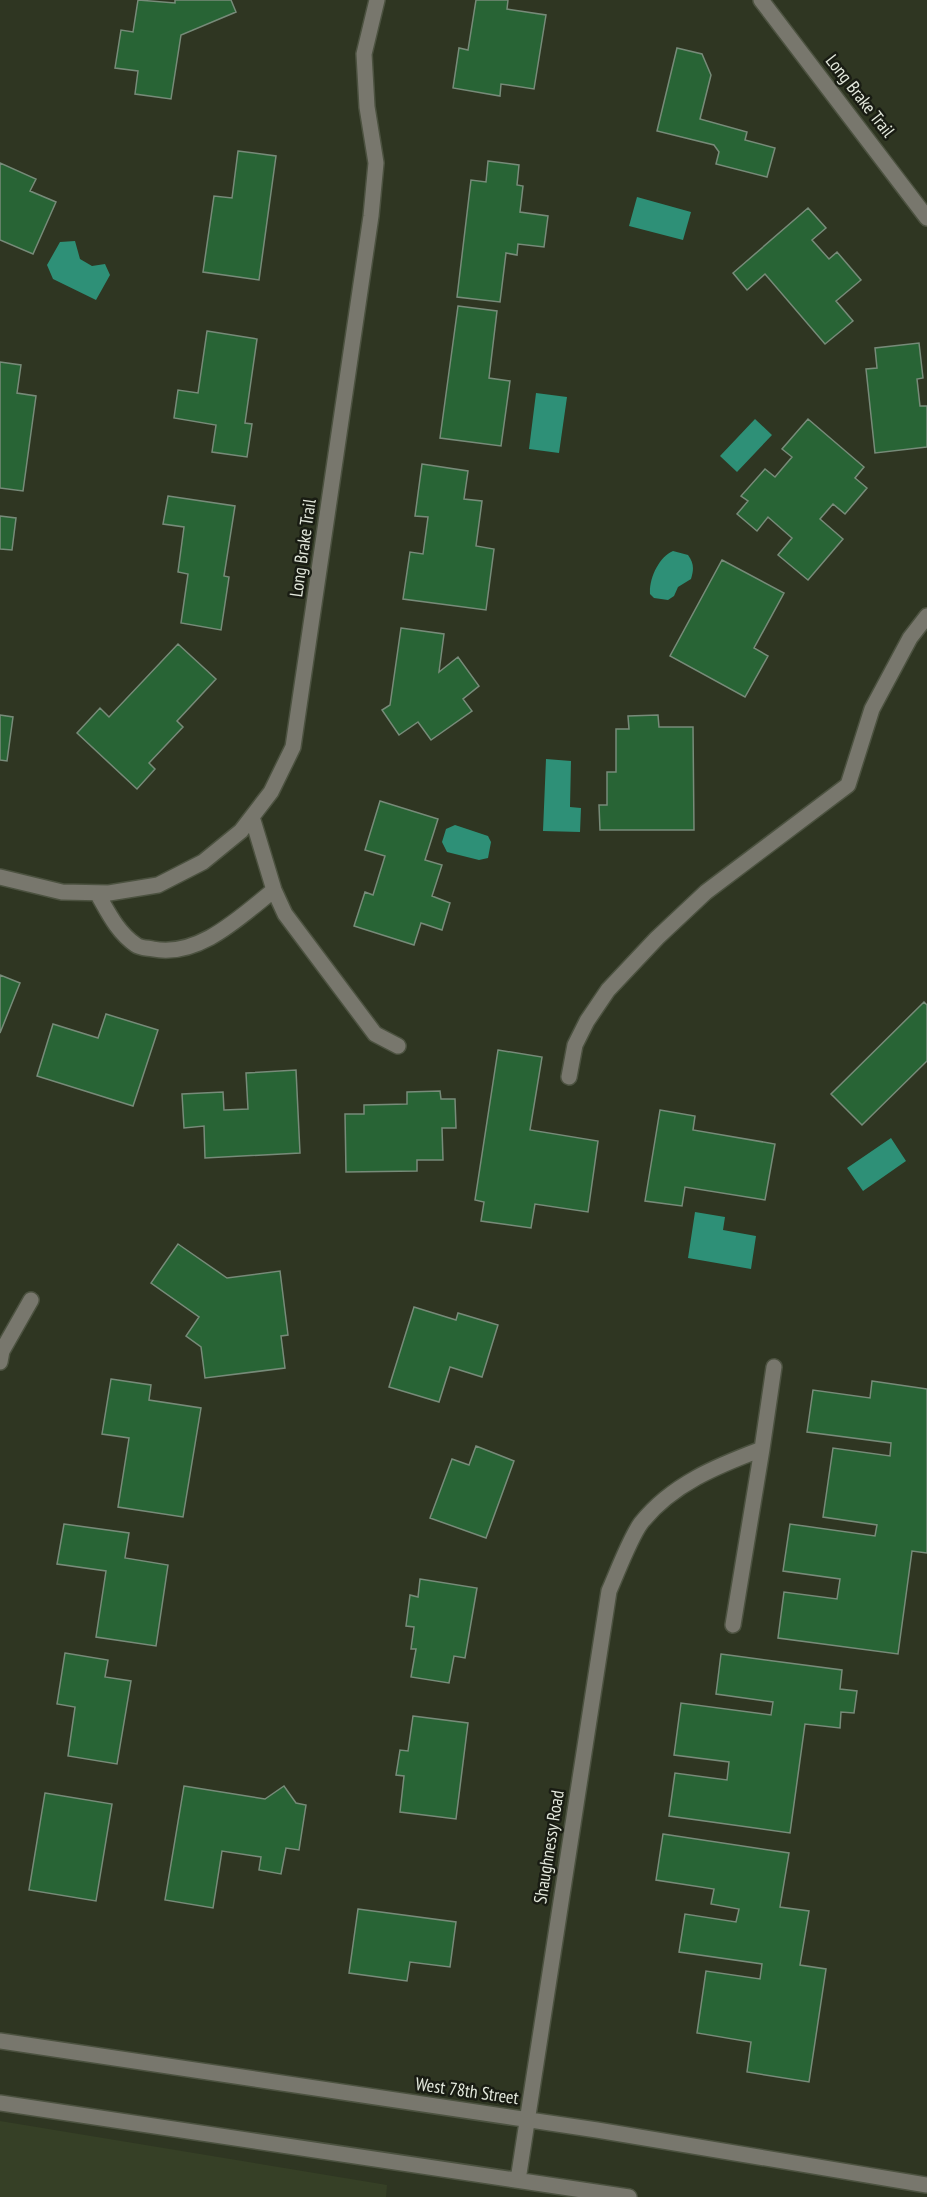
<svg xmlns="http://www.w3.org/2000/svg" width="927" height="2197" viewBox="0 0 927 2197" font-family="'PT Sans Narrow',sans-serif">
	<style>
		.built { fill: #364026 }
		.water { fill: #2e9077 }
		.building { fill: #286435; stroke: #778b79; stroke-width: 1.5 }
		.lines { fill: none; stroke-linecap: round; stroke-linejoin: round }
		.minor-casing { stroke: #4c5240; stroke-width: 18 }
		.minor { stroke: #78776d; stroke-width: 15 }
		.labels { text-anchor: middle; stroke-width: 5; stroke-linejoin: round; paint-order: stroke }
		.street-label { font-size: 18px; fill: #e3e8dc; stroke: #191c13 }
	</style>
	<rect width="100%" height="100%" fill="#2f3622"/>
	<!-- built -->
	<path class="built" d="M0 2121 387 2185 386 2197H0Z"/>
	<!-- water -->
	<path class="water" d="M637 197 691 212 683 240 629 226Z
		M75 241 80 259 92 266 105 264 110 275 96 300 53 279 47 265 60 242Z
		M536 393 567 397 559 453 529 449Z
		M755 419 772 435 737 472 720 456Z
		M673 551 688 555C694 563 694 569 691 579L678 587 674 596 668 600 654 598 650 594C649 578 659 557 673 551Z
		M546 759 571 761 570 807 581 808 580 832 543 831Z
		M455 825 488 836 491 842 488 858 479 860 447 852 442 842 446 829Z
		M891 1138 906 1161 863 1191 847 1168Z
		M695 1212 725 1217 723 1230 756 1236 751 1269 688 1258Z"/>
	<!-- building -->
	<path class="building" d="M138 0 175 3V0H231L236 12 181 35 171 99 135 94 138 71 115 68 121 30 133 32Z
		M476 0H508L507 9 546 15 534 89 501 84 500 96 453 88 459 48 468 50Z
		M677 48 702 54 711 75 700 119 747 132 745 140 775 148 767 177 716 164 719 152 714 145 657 131Z
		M238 151 276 156 259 280 203 272 214 196 232 198Z
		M488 161 519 165 517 185 523 186 520 212 548 216 544 247 518 244 517 255 506 253 500 302 457 297 471 180 486 182Z
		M0 163 36 179 30 191 56 202 33 254 0 240Z
		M808 208 826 228 812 240 829 259 837 252 861 280 836 301 853 321 825 344 765 274 747 290 733 273Z
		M458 306 497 311 489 378 510 381 501 446 440 438Z
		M207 331 257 339 245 423 252 424 247 457 212 452 216 425 174 418 178 390 198 393Z
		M919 343 923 378 917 379 920 406H927V447L875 453 866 369 877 368 875 348Z
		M0 362 21 365 17 393 36 396 23 491 0 488Z
		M808 419 864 467 855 478 867 488 845 514 833 504 820 519 843 539 808 580 778 555 792 538 768 517 757 531 737 514 748 501 741 496 765 469 775 477 792 457 782 449Z
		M422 464 468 471 464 499 482 501 476 546 494 549 486 610 403 599 410 552 423 554 428 517 415 516Z
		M168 496 235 506 224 576 229 577 221 630 181 623 188 574 178 572 184 527 163 524Z
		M0 516 16 518 12 550 0 549Z
		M722 560 784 593 754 648 768 656 745 697 670 656Z
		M401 628 444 634 439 672 458 657 479 686 463 699 472 711 431 740 418 722 399 735 382 710 390 705Z
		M178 644 216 679 177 721 183 727 149 763 155 769 137 789 77 733 100 708 109 717Z
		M0 715 13 717 7 761 0 760Z
		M658 715 659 727H693L694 830H600L599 805H607V772H616V729H629L628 716Z
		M380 801 438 819 425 860 442 865 432 896 450 903 442 930 421 923 414 945 354 926 365 892 373 895 385 856 365 850Z
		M0 975 20 983 0 1033Z
		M924 1002 927 1005V1061L862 1125 831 1094Z
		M106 1014 158 1030 133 1106 37 1076 53 1024 98 1038Z
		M498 1050 542 1057 530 1130 598 1141 588 1212 535 1204 531 1228 481 1221 484 1202 475 1200Z
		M296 1070 300 1153 205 1158 204 1126 184 1128 182 1094 223 1092 224 1110 248 1109 246 1073Z
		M440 1091 441 1099H455L456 1128H442L443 1160H417V1171L346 1172 345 1114H364V1105L407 1104V1092Z
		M660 1110 695 1116 693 1130 775 1144 765 1200 685 1187 682 1206 645 1201Z
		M178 1244 227 1278 280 1271 288 1335 281 1336 285 1368 205 1378 201 1347 186 1336 199 1317 151 1283Z
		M414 1307 456 1320 458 1313 498 1325 482 1377 450 1367 439 1402 389 1387Z
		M111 1379 151 1385 149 1400 201 1408 183 1517 118 1507 129 1438 102 1434Z
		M872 1381 927 1389V1553L912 1551 898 1654 778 1638 784 1592 837 1599 840 1579 783 1571 790 1524 875 1536 877 1525 823 1517 833 1448 890 1456 891 1443 807 1432 813 1390 870 1398Z
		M476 1446 514 1461 486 1538 430 1518 452 1459 469 1465Z
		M64 1524 129 1533 125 1558 168 1565 156 1646 96 1637 106 1571 57 1564Z
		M420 1579 477 1588 465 1658 454 1656 449 1683 411 1677 416 1649H411L414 1627 406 1626 410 1595 418 1597Z
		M65 1653 108 1660 105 1677 131 1681 117 1764 68 1756 75 1707 57 1704Z
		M721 1654 842 1670 840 1689 857 1691 854 1713 841 1712 840 1728 805 1724 790 1833 669 1816 675 1773 727 1780 729 1762 674 1755 681 1703 771 1715 773 1702 716 1694Z
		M413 1716 468 1723 456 1819 400 1812 404 1776 396 1775 400 1750 408 1751Z
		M184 1786 265 1799 284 1786 296 1803 306 1805 299 1850 286 1848 281 1874 259 1870 261 1857 222 1851 213 1908 165 1900Z
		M45 1793 112 1804 96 1901 29 1890Z
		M663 1834 789 1853 780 1907 809 1911 800 1965 826 1969 809 2082 747 2072 751 2042 697 2033 706 1971 760 1979 762 1964 679 1952 685 1914 736 1922 739 1909 711 1904 714 1889 656 1880Z
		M358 1909 456 1922 450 1967 410 1962 407 1981 349 1973Z"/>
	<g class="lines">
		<defs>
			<path id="minor" d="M761 0 927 218
				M252 817 274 890 285 914 375 1034 398 1046
				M0 877 62 892 109 893 158 885 203 862 241 831 271 792 293 747 371 216 376 163 367 107 364 54 377 0
				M97 893C108 912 117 932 136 945 140 948 148 948 153 949 199 958 241 916 274 890
				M569 1077 575 1045 587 1021 608 990 657 938 706 892 848 785 872 709 910 638 927 616
				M0 1362 2 1351 31 1300
				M762 1449 774 1367
				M0 2041 597 2130 927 2185
				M0 2103 629 2197
				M518 2180 609 1591C617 1573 630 1538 641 1523 672 1484 717 1466 762 1449L733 1625"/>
		</defs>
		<!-- minor casing -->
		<use href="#minor" class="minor-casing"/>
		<!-- minor -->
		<use href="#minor" class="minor"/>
	</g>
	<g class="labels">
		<!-- street labels -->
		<g class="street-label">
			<text transform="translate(860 96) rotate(52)" y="6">Long Brake Trail</text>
			<text transform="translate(303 548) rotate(-82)" y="6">Long Brake Trail</text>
			<text transform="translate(549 1847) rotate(-81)" y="6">Shaughnessy Road</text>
			<text transform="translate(467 2091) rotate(8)" y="6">West 78th Street</text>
		</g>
	</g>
</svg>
